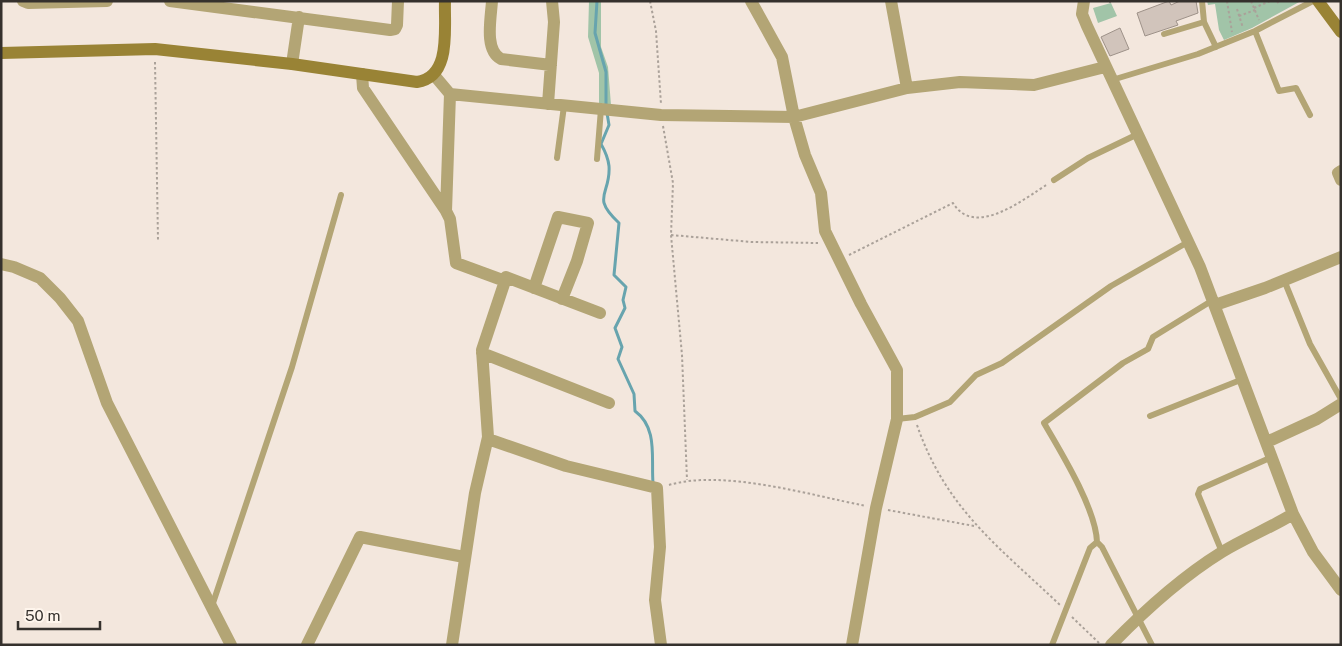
<svg xmlns="http://www.w3.org/2000/svg" width="1342" height="646" viewBox="0 0 1342 646" font-family="'Public Sans',sans-serif">
	<style>
		.green { fill: #a1c4a8 }
		.lines { fill: none; stroke-linecap: round; stroke-linejoin: round }
		.stream { stroke: #67a4ae; stroke-width: 3 }
		.building { fill: #d1c4bb; stroke: #9e9289 }
		.path { stroke: #aaa199; stroke-width: 2; stroke-dasharray: 2.5 2.5; stroke-linecap: butt }
		.lane { stroke: #b3a575; stroke-width: 6 }
		.street { stroke: #b3a575; stroke-width: 12 }
		.secondary { stroke: #998335; stroke-width: 12 }
	</style>
	<rect width="100%" height="100%" fill="#f3e7dd"/>
	<!-- green -->
	<path class="green" d="M589 1H601V47L608 67 611 105 599 103V73L588 37Z
		M1207 1H1301L1252 28 1224 40 1219 30 1215 4 1208 5Z
		M1111 3 1117 16 1098 23 1093 8Z"/>
	<g class="lines">
		<!-- stream -->
		<path class="stream" d="M597 1 595 33 606 72V106
			M607 113 609 125 601 144C605 151 608 157 609 166 611 195 590 196 619 223L614 275 626 287 623 300 625 308 615 328 622 347 618 359 634 394 635 411C658 428 651 457 653 483"/>
	</g>
	<!-- building -->
	<path class="building" d="M1169 1 1171 5 1180 1H1196L1198 13 1176 21 1178 25 1145 36 1137 13Z
		M1120 28 1129 49 1110 56 1101 37Z"/>
	<g class="lines">
		<!-- path -->
		<path class="path" d="M650 1 656 31 661 104
			M1110 1V3
			M1227 1 1232 32
			M1251 1 1259 20
			M1277 1 1279 4
			M1254 8 1270 1
			M1237 9 1243 28
			M1239 16 1255 10
			M155 62 158 240
			M663 126 673 183 671 235 682 355 687 480
			M671 235 752 242 818 243
			M849 255 953 203C975 239 1025 198 1048 184
			M917 425C946 509 998 546 1060 605
			M669 485C723 469 810 495 866 506
			M888 510 974 526
			M1072 617 1099 643"/>
		<!-- lane -->
		<path class="lane" d="M1202 1 1204 22 1216 47
			M1255 31 1279 91 1296 88 1310 115
			M1164 34 1204 22
			M1112 80 1198 54 1255 31 1313 1
			M557 158 564 106
			M597 159 601 109
			M1054 180 1088 158 1138 134
			M1284 280 1310 344 1341 399
			M1150 416 1243 379
			M897 419 915 417 950 402 976 375 1002 363 1111 286 1188 242
			M1097 542 1102 547 1152 645
			M1222 552 1198 494 1200 489 1272 457
			M212 606 292 367 341 195
			M1052 645 1090 548 1097 542C1096 509 1061 452 1044 423L1123 363 1148 349 1153 337 1213 300"/>
		<!-- street -->
		<path class="street" d="M23 1 28 3 107 1
			M170 1 390 30 395 29 397 25 398 1
			M492 1C491 18 484 50 501 59L551 65
			M751 1 782 57 794 117 907 88 960 82 1034 85 1105 67
			M891 1 907 88
			M1084 1 1082 14 1087 26 1200 267 1293 514 1313 552 1341 590
			M292 64 299 17
			M362 74 363 88 446 211 450 219 456 263 505 281 482 350 488 437 475 493 452 645
			M434 75 450 94 661 115 794 117 805 155 821 193 825 231 861 304 897 370V419L876 508 852 645
			M548 104 554 22 552 1
			M1341 171 1338 173 1341 180
			M446 211 450 94
			M1 264 14 267 40 278 60 298 78 321 107 403 231 645
			M505 281 506 277 600 313
			M534 288 558 217 588 223 577 261 562 299
			M1215 305 1265 288 1341 257
			M482 353 609 403
			M488 439 566 466 657 488 660 547 655 600 661 645
			M1267 442 1317 419 1341 404
			M307 645 360 537 464 557
			M1111 645C1145 610 1180 578 1222 552 1245 538 1270 528 1293 514"/>
		<!-- secondary -->
		<path class="secondary" d="M1318 1 1341 32
			M1 53 155 49 292 64 417 82C452 77 444 28 445 1"/>
	</g>
	<!-- border -->
	<rect width="1342" height="646" fill="none" stroke="#35312d" stroke-width="5"/>
	<!-- scale -->
	<path d="M18 621v8h82v-8" fill="none" stroke="#35312d" stroke-width="2.5"/>
	<text x="25" y="621" font-size="15" fill="#35312d" stroke="#fef5ec" stroke-width="4" paint-order="stroke">50 m</text>
</svg>
